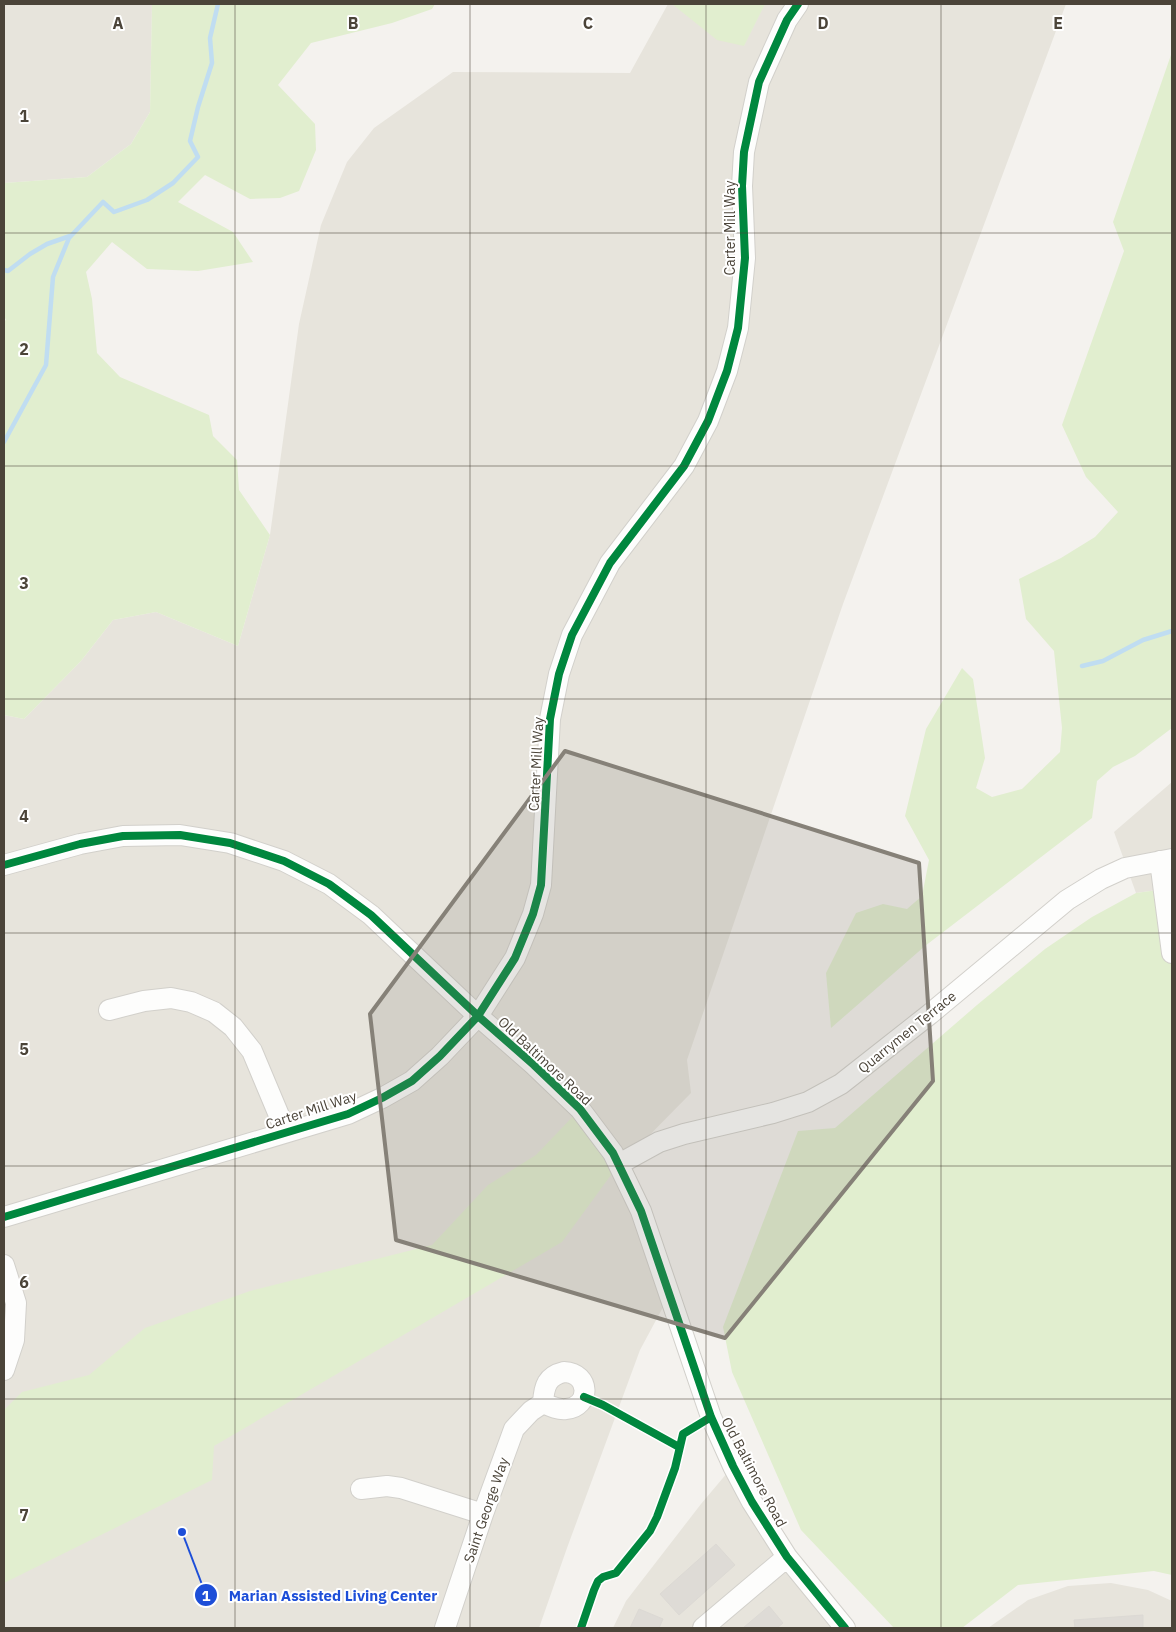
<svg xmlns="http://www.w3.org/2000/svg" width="1176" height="1632" viewBox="0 0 1176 1632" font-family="'IBM Plex Sans',sans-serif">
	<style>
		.residential { fill: #e7e4dc }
		.green { fill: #e1eecf }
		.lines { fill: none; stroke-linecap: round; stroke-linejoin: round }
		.stream { stroke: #c0ddf1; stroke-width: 4.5 }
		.building { fill: #dedbd6; stroke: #dcd9d4 }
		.minor-casing { stroke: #d2d0cb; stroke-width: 22 }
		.minor { stroke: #fdfdfc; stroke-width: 20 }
		.cycleway-casing { stroke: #fff; stroke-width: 11 }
		.cycleway { stroke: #00873e; stroke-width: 8 }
		.marked { fill: #868178; fill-opacity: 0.2; stroke: #868178; stroke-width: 4; stroke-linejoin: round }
		.grid { fill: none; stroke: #4b4439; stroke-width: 1; stroke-opacity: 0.55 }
		.labels { text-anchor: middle; stroke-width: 4; stroke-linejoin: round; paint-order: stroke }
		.street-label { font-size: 14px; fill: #4b4439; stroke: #fff }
		.grid-label { font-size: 16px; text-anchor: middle; font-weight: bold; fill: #4b4439; stroke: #fff; stroke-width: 4; stroke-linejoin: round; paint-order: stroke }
		.leader { fill: none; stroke: #1d4ed8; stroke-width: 2 }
		.callout-dot { fill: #1d4ed8; stroke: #fff; stroke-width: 2 }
		.mark-label { font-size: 15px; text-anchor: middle; font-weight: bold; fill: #fff }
		.callout-label { font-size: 15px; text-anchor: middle; font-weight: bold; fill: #1d4ed8; stroke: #fff; stroke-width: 4; stroke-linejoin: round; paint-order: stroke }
	</style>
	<rect width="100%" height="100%" fill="#f4f2ee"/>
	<!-- residential -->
	<path class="residential" d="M4 4H152L150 112 131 144 87 177 4 183Z
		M668 4H1066L843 604 687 1060 691 1093 628 1157 676 1283 640 1350 567 1548 539 1628H4V715L24 719 81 661 113 620 156 612 238 646 270 535 299 324 321 225 347 162 374 128 453 72 630 73Z
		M1172 782V888L1136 893 1114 832Z
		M733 1466 845 1628H613L626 1601 701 1504Z
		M1111 1583 1148 1590 1172 1601V1628H988L1028 1600 1068 1586Z"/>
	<!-- green -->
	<path class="green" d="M152 4H435L432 9 392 23 311 43 278 85 315 124 316 150 299 191 280 198 250 199 205 175 178 202 233 232 253 262 198 271 147 269 112 242 86 272 92 299 97 353 120 377 209 415 213 436 237 460 239 490 270 535 238 646 156 612 113 620 81 661 24 719 4 715V323L6 319 4 318V183L87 177 131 144 150 112Z
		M672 4H765L744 46 717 40Z
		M1172 52V728L1135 756 1113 767 1097 781 1092 818 925 946 831 1028 826 973 856 913 883 904 907 909 922 896 929 860 905 816 926 729 962 668 973 679 985 758 976 788 992 797 1022 789 1060 752 1062 728 1054 651 1026 619 1019 579 1061 558 1095 537 1118 512 1086 477 1062 425 1124 251 1113 222Z
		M1172 888V1575L1154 1571 1018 1585 962 1628H894L801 1530 732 1372 723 1327 798 1131 835 1128 977 1005 1045 949 1092 917 1136 893Z
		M580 1109 619 1164 562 1242 214 1446 212 1480 4 1583V1410L22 1392 89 1375 145 1328 250 1291 432 1245 488 1185 536 1155Z"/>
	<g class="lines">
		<!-- stream -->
		<path class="stream" d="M4 270 8 271 30 254 47 244 70 236
			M4 442 46 365 53 277 69 238 103 202 114 212 147 200 173 183 198 157 190 141 198 107 212 63 210 38 218 4
			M1082 666 1103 661 1143 640 1172 631"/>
	</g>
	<!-- building -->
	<path class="building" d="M716 1544 735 1565 679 1615 660 1594Z
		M769 1606 783 1623 777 1628H743Z
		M639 1609 663 1619 659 1628H630Z
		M1143 1615V1628H1075L1074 1620Z"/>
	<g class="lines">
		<defs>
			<path id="minor" d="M1160 861 1172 953
				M4 865 80 844 123 836 180 835 230 843 284 861 329 884 371 915 478 1016 534 1065 580 1109 613 1153 641 1211 711 1417 733 1466 752 1502 787 1557 845 1628
				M109 1010 144 1001 171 998 191 1002 214 1012 233 1027 252 1051 286 1132
				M619 1164 659 1142 684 1134 773 1113 808 1102 841 1084 930 1014 1067 900 1101 879 1125 868 1172 859
				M4 1217 348 1114 382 1098 412 1081 440 1056 478 1016 515 958 533 914 541 885 550 719 559 674 572 635 610 563 684 466 708 421 727 371 738 328 745 258 742 186 744 152 759 82 787 20 798 4
				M4 1265 16 1303 14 1340 4 1370
				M564 1372C591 1373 591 1407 566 1409 558 1410 550 1406 543 1403 544 1386 547 1376 564 1372Z
				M361 1489 387 1486 401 1488 483 1514
				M445 1628 483 1514 514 1429 531 1411 543 1403
				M703 1628 787 1557"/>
		</defs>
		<!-- minor casing -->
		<use href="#minor" class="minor-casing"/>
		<!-- minor -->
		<use href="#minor" class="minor"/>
		<defs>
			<path id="cycleway" d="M4 865 80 844 123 836 180 835 230 843 284 861 329 884 371 915 478 1016 534 1065 580 1109 613 1153 641 1211 711 1417 733 1466 752 1502 787 1557 845 1628
				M4 1217 348 1114 382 1098 412 1081 440 1056 478 1016 515 958 533 914 541 885 550 719 559 674 572 635 610 563 684 466 708 421 727 371 738 328 745 258 742 186 744 152 759 82 787 20 798 4
				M584 1397 603 1405 679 1447
				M581 1628 594 1590 598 1581 603 1577 616 1573 650 1531 657 1517 675 1468 683 1434 711 1417"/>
		</defs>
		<!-- cycleway casing -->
		<use href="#cycleway" class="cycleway-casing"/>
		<!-- cycleway -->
		<use href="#cycleway" class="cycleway"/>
	</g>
	<!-- marked area -->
	<path class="marked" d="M565 751 919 863 933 1081 725 1338 396 1240 370 1014Z"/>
	<!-- grid -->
	<path class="grid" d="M235 4V1628M470 4V1628M706 4V1628M941 4V1628M4 233H1172M4 466H1172M4 699H1172M4 933H1172M4 1166H1172M4 1399H1172"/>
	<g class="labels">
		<!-- street labels -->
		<g class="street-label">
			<text transform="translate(730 228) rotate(-90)" y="5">Carter Mill Way</text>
			<text transform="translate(536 764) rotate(-87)" y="5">Carter Mill Way</text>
			<text transform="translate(907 1032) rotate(-39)" y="5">Quarrymen Terrace</text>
			<text transform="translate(545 1061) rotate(43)" y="5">Old Baltimore Road</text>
			<text transform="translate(311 1110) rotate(-18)" y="5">Carter Mill Way</text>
			<text transform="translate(754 1472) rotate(62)" y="5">Old Baltimore Road</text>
			<text transform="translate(486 1510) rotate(-71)" y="5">Saint George Way</text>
		</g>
	</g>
	<g class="grid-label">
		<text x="118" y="29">A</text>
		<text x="353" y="29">B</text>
		<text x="588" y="29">C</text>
		<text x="823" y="29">D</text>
		<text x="1058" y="29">E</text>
		<text x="24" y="122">1</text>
		<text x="24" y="355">2</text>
		<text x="24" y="589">3</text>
		<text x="24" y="822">4</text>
		<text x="24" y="1055">5</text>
		<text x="24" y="1288">6</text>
		<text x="24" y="1521">7</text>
	</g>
	<!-- callouts -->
	<path class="leader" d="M182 1532L206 1595"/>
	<g class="callout-dot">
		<circle cx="182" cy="1532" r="5"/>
		<circle cx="206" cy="1595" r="12"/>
	</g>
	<g class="mark-label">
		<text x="206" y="1601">1</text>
	</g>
	<g class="callout-label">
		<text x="333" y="1601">Marian Assisted Living Center</text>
	</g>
	<!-- border -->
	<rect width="1176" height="1632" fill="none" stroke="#4b4439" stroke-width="10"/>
</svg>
